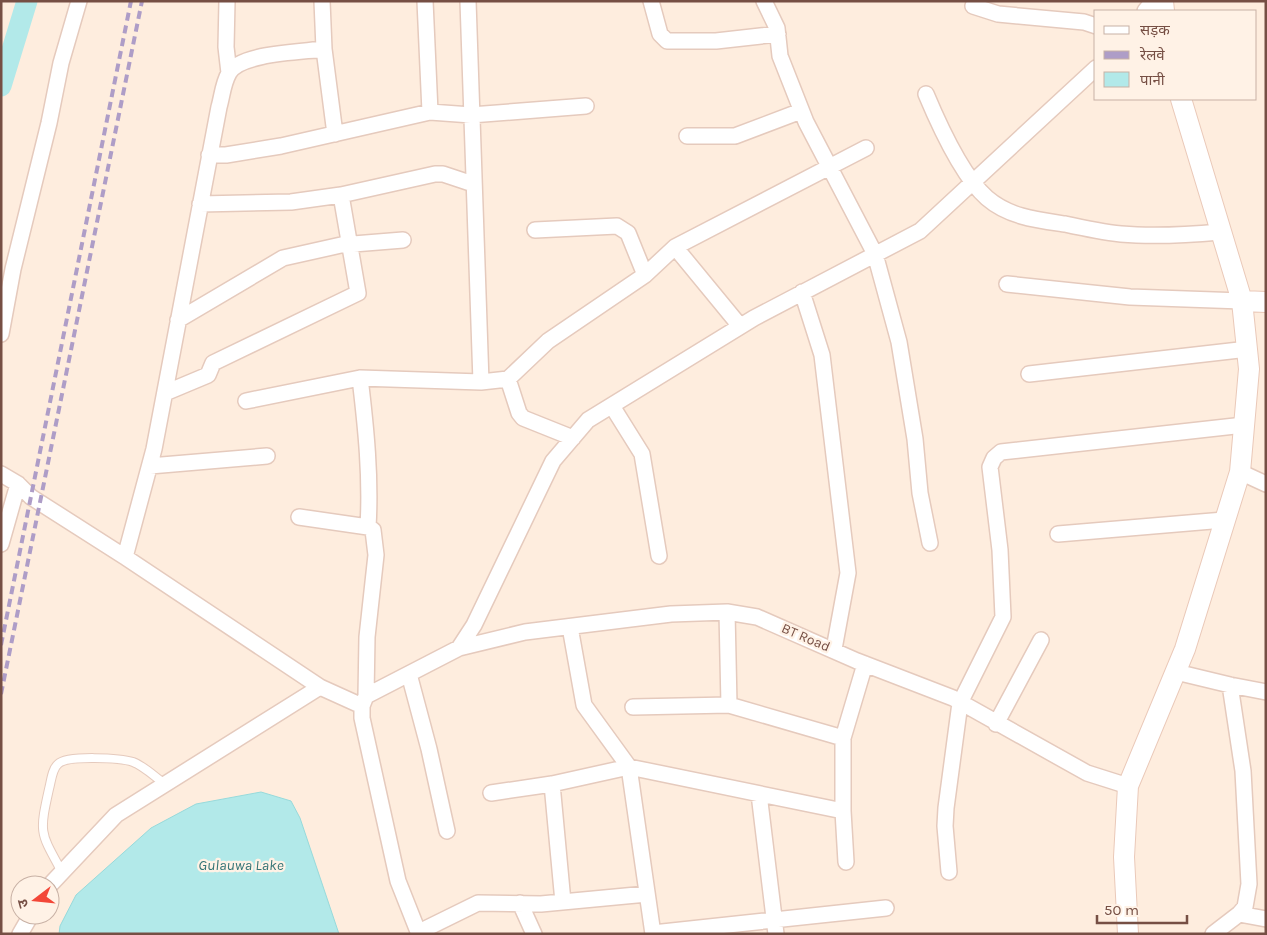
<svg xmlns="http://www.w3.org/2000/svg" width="1267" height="935" viewBox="0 0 1267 935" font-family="Karla,'Noto Sans Devanagari',sans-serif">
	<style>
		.water { fill: #b2e9e9; stroke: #97dadb }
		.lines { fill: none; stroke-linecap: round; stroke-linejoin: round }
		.river { stroke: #b2e9e9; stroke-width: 21 }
		.lane-casing { stroke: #e5cabd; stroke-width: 10 }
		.street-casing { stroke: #e5cabd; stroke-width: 18 }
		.secondary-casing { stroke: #eac9b9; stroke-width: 22 }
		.lane { stroke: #fff; stroke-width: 8 }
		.street { stroke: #fff; stroke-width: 15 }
		.secondary { stroke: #fff; stroke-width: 20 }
		.rail { stroke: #ae9dc7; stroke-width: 4; stroke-dasharray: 8 5; stroke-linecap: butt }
		.labels { text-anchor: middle; stroke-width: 4.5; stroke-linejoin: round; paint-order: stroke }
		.street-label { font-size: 14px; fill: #764f44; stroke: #fff2e6 }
		.water-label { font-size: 15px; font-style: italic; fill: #357476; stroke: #fff2e6 }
	</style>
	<rect width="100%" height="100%" fill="#feedde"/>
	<!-- water -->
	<path class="water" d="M261 792 291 801 300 818 339 934H59L60 926 76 895 151 828 196 804Z"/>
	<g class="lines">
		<!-- river -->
		<path class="river" d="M1 86 27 1"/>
		<defs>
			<path id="lane" d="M62 872C40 832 39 834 49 789 51 782 52 769 58 764 67 755 121 758 133 762 144 766 155 777 165 784"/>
			<path id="street" d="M227 1 226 47 229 73
				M322 1 324 49 335 134
				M425 1 430 112
				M468 1 481 382
				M651 1 660 34 667 41H716L778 34
				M764 1 777 28 780 56 806 122 875 254 899 342 915 439 920 493 930 543
				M973 6 998 14 1084 22 1096 26
				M1145 11 1153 1
				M926 94C939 125 962 176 987 198 1009 217 1037 220 1065 224 1083 228 1102 232 1121 234 1154 237 1187 235 1220 232
				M687 136H735L801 111
				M209 155H226L281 146 430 112 471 115 586 106
				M200 204 291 202 341 195 435 174H443L473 184
				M535 230 617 226 628 233 645 275
				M675 247 740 326
				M1007 284 1130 297 1242 301
				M802 292 822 355 848 573 834 649
				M178 320 283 258 341 245 403 240
				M1 334 13 269 49 123 61 63 79 1
				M1029 374 1248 349
				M360 378C366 428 371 477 368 527
				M508 379 519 413 523 418 573 438
				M165 393 208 375 213 363 358 293 341 195
				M246 401 360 378 481 382 508 379 548 341 645 275 675 247 866 148
				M612 406 642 454 659 556
				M150 466 267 456
				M1240 472 1266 484
				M1 474 18 484 31 497 125 557 320 687 362 706
				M299 517 368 527 373 530 376 555 367 637 366 696
				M1058 534 1224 520
				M1 544 18 484
				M125 557 154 449 219 107C222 97 223 83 229 73 240 53 302 52 324 49
				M727 612 729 705
				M570 627 584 705 629 767 653 934
				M459 648 525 632 671 614 727 612 757 617 857 661 953 698 1087 773 1128 786
				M1176 672 1230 685 1266 692
				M409 674 429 749 447 831
				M633 707 729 705 843 738
				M996 724 1041 640
				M552 784 563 902
				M491 793 552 784 629 767 843 811V738L865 664
				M759 794 776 934
				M843 811 846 862
				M949 872 945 826 946 808 960 703 1003 617 1000 550 990 467 994 458 1001 452 1244 425
				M50 885 116 815 320 687
				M520 903 534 934
				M1239 914 1266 919
				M419 932 478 903 541 904 647 894
				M653 933 886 908
				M20 934 31 915
				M419 934 398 881 362 718V706L366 696 459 648 474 625 553 461 588 420 754 318 920 231 1096 68
				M1213 934 1239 914 1245 907 1249 884 1243 771 1230 685"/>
			<path id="secondary" d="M1163 1 1164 11
				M1242 301 1266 302
				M1128 934 1124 857 1128 786 1185 649 1240 472 1249 369 1242 301 1181 99"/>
		</defs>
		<!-- lane casing -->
		<use href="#lane" class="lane-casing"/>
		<!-- street casing -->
		<use href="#street" class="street-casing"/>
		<!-- secondary casing -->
		<use href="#secondary" class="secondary-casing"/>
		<!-- lane -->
		<use href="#lane" class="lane"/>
		<!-- street -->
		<use href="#street" class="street"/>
		<!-- secondary -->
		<use href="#secondary" class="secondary"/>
		<!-- rail -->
		<path class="rail" d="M1 645 131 1
			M1 694 142 1"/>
	</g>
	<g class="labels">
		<!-- street labels -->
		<g class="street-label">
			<text transform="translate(806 637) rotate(23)" y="5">BT Road</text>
		</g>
		<!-- water labels -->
		<g class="water-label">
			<text x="241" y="870">Gulauwa Lake</text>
		</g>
	</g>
	<!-- border -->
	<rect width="1267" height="935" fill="none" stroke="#764f44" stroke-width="5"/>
	<!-- legend -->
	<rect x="1094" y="10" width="162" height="90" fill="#fff2e6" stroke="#c8b1a5"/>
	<rect x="1104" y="26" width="25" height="8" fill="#ffffff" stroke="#c8b1a5"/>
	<text x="1140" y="35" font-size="15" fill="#764f44">सड़क</text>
	<rect x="1104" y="51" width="25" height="8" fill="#ae9dc7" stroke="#c8b1a5"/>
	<text x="1140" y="60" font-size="15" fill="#764f44">रेलवे</text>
	<rect x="1104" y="72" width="25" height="15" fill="#b2e9e9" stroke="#c8b1a5"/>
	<text x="1140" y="85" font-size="15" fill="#764f44">पानी</text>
	<!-- north arrow -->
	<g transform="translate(35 900) rotate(254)"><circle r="24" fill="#fff2e6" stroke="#c8b1a5"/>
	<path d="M0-4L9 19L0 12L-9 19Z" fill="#f34738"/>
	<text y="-8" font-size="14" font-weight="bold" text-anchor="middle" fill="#764f44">उ</text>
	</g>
	<!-- scale -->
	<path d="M1097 915v8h90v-8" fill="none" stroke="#764f44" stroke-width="2.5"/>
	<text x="1104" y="915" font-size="15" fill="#764f44" stroke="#fff2e6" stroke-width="4" paint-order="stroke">50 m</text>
</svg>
